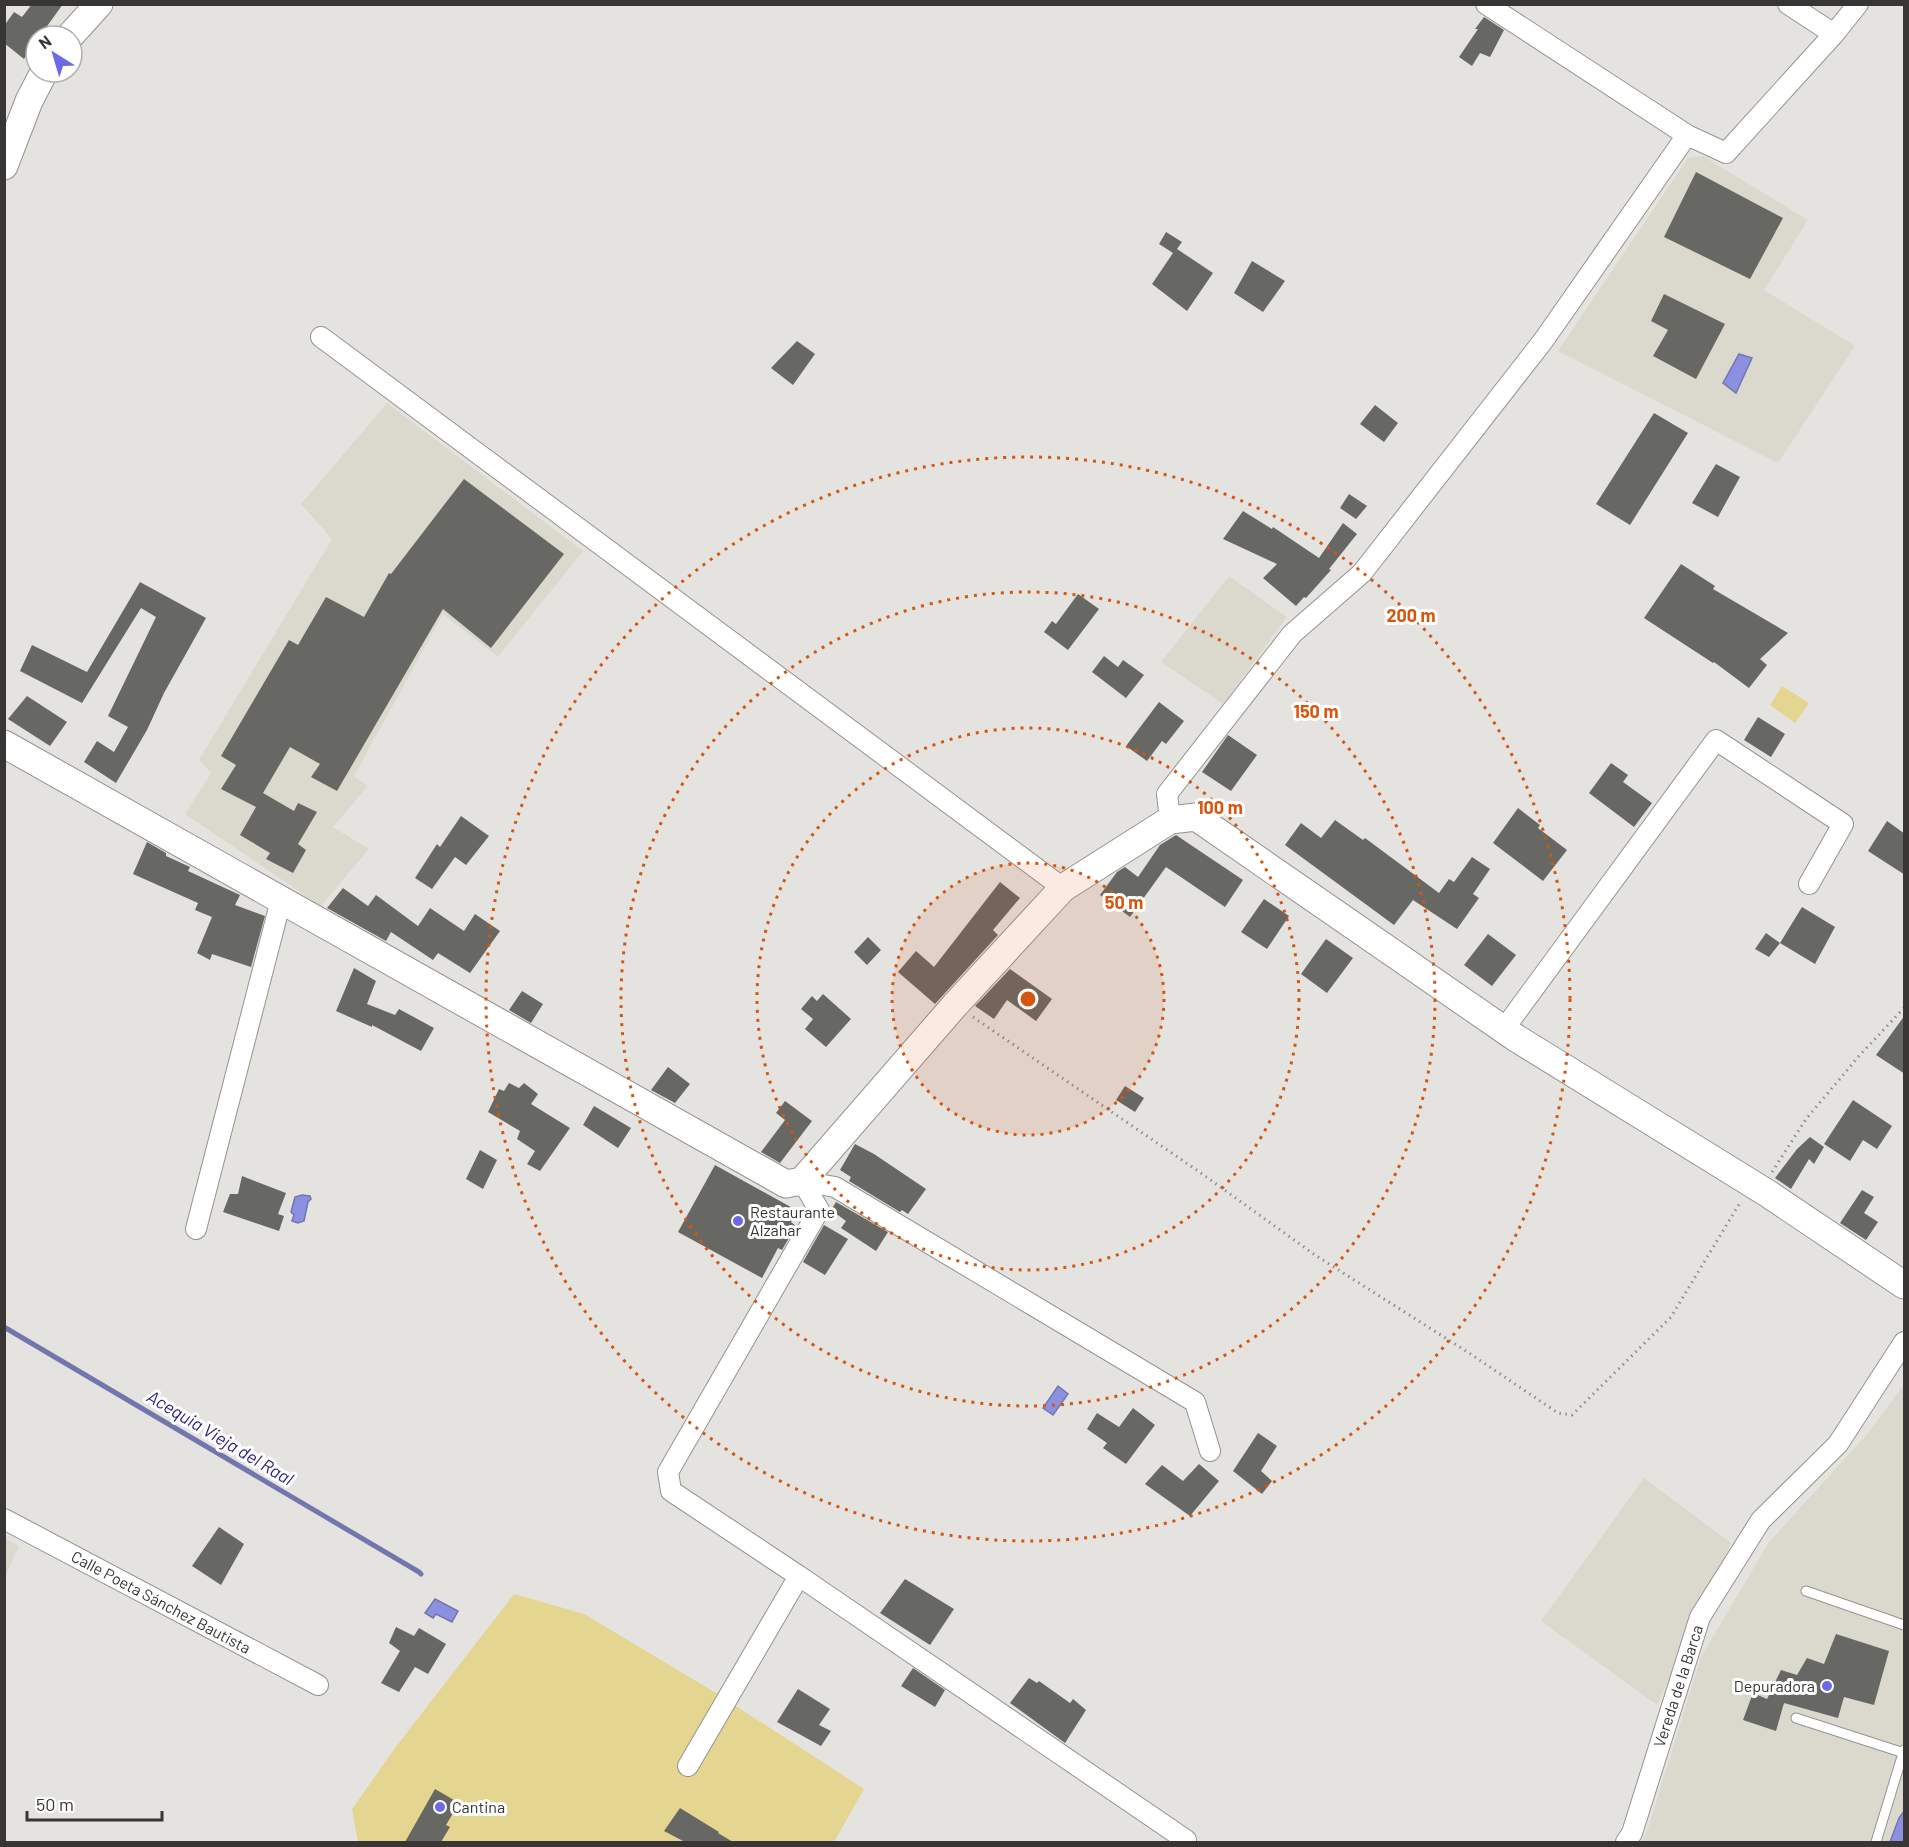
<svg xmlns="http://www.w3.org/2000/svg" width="1909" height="1847" viewBox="0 0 1909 1847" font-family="Barlow,sans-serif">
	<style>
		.built { fill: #dbd9ce }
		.green { fill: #e4d690 }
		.water { fill: #8b91e0; stroke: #7276ad; stroke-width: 1.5 }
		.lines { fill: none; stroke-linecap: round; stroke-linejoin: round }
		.stream { stroke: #7276ad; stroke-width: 5 }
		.building { fill: #676764 }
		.service-casing { stroke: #949390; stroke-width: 11 }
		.minor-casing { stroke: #949390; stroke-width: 22 }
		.secondary-casing { stroke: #949390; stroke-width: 29 }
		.path { stroke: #908f8d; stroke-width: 3; stroke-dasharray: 1.5 4.5; stroke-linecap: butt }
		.service { stroke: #fff; stroke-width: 9 }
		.minor { stroke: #fff; stroke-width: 20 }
		.secondary { stroke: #fff; stroke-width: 27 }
		.ring { fill: none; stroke: #d65610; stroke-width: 3; stroke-dasharray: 3 6 }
		.poi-dot { fill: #6b6ae4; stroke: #fff; stroke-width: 2 }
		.labels { text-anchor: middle; stroke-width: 6; stroke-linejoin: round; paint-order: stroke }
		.poi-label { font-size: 16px; fill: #373635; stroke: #fff; text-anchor: start }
		.street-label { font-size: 16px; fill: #373635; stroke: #fff }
		.water-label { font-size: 18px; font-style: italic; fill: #2e2480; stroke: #fff }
		.centre { fill: #d65610; stroke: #fff; stroke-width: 3 }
		.ring-label { font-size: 18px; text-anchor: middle; font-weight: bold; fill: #d65610; stroke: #fff; stroke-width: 6; stroke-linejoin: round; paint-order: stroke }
	</style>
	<rect width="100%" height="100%" fill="#e4e3e0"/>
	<!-- built -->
	<path class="built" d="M1703 156 1808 220 1764 290 1855 346 1778 463 1558 351 1688 158Z
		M387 403 583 551 498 657 443 614 354 776 368 786 333 827 369 849 321 906 185 814 211 773 199 760 332 539 301 504Z
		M1229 576 1287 617 1223 704 1161 662Z
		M1904 1384V1842H1641L1647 1831 1701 1657 1769 1542 1869 1432Z
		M1644 1478 1731 1543 1657 1705 1541 1621Z
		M5 1538 19 1546 5 1577Z"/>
	<!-- green -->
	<path class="green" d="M1782 686 1809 703 1795 723 1770 705Z
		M514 1594 584 1614 716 1693 864 1789 834 1842H358L352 1809 395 1748Z"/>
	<!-- water -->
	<path class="water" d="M1739 354 1752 358 1736 393 1723 383Z
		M302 1195 310 1196 311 1199 308 1202 304 1221 298 1223 292 1221 294 1215 291 1212 295 1197Z
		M1058 1386 1068 1394 1053 1415 1043 1408Z
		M435 1599 458 1611 452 1622 436 1614 433 1618 425 1613Z
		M1904 1811V1842H1890L1899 1818Z"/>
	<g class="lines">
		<!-- stream -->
		<path class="stream" d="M4 1327 419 1572 421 1574"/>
	</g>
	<!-- building -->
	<path class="building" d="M32 4H63L40 36H36V42L24 59 4 43V26L14 12 22 17Z
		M1484 17 1504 30 1490 57 1480 53 1472 66 1459 57 1478 29H1475Z
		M1696 172 1783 218 1750 279 1664 237Z
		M1166 232 1182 242 1177 249 1213 273 1187 311 1152 284 1173 253 1159 244Z
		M1252 261 1285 281 1263 312 1234 293Z
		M1664 294 1725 324 1696 379 1653 356 1668 330 1651 321Z
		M797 341 815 354 793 385 771 368Z
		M1375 405 1398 423 1384 442 1360 424Z
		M1654 413 1688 433 1630 525 1596 504Z
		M1716 464 1740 477 1718 517 1692 503Z
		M464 479 564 554 491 648 443 609 337 791 311 777 320 764 290 747 263 793 294 811 298 803 317 812 298 844 306 850 293 873 266 859 270 853 240 835 256 807 221 789 236 765 221 756 289 640 298 645 326 597 364 617 389 573 391 574Z
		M1349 494 1367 506 1356 519 1340 508Z
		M1243 511 1272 529 1273 527 1319 558 1343 523 1357 534 1329 569 1331 570 1306 598 1304 597 1296 606 1263 578 1277 564 1223 539Z
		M1681 564 1715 586 1713 589 1788 633 1760 659 1767 665 1749 688 1714 662 1713 663 1644 618Z
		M140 582 206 618 164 693 147 730 116 783 84 762 97 741 114 752 128 727 108 716 156 617 141 608 82 703 20 671 32 645 87 672Z
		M1078 594 1099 609 1068 650 1044 632 1052 621 1056 624Z
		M1104 656 1118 667 1123 660 1144 675 1126 698 1092 672Z
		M27 696 67 722 50 746 8 719Z
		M1159 702 1184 721 1166 744 1162 741 1147 761 1126 746Z
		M1758 717 1785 734 1771 757 1744 740Z
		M1228 735 1257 755 1231 791 1202 772Z
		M1611 763 1628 775 1623 782 1652 803 1634 827 1589 793Z
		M1518 808 1540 825 1538 828 1567 850 1543 881 1493 843Z
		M461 816 489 836 466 865 455 857 432 889 415 878 437 844 440 847Z
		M1335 820 1363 840 1365 838 1439 893 1449 879 1454 882 1472 857 1490 869 1473 894 1479 898 1457 929 1413 900 1394 925 1285 845 1301 823 1321 838Z
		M1887 821 1905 834V875L1868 851Z
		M1176 835 1243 880 1225 907 1166 867 1130 917 1100 895 1117 872 1125 867 1138 877 1160 845Z
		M147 842 166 853V856L190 867 188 871 240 895 235 905 265 916 251 967 212 954 210 960 197 953 212 917 195 910 198 903 133 874Z
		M1000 882 1020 898 993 930 998 935 935 1004 898 972 916 951 934 967Z
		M343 888 368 906 376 895 418 926 430 908 464 931 475 914 500 931 470 973 438 953 433 960 391 932 386 941 327 908Z
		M1264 899 1289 916 1267 949 1241 932Z
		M1802 907 1835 927 1815 964 1780 943Z
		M1766 933 1780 943 1769 957 1755 949Z
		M1488 934 1516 955 1492 986 1464 965Z
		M868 937 881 950 867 965 854 952Z
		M1326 939 1353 958 1327 993 1301 974Z
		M354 968 376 981 367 1004 395 1015 399 1009 434 1028 421 1051 372 1025V1027L336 1011Z
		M1010 969 1052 999 1036 1021 1007 1000 994 1019 975 1006Z
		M522 991 543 1004 531 1023 509 1010Z
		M823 994 851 1019 826 1047 805 1029 813 1019 801 1009 812 996 817 1001Z
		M1905 1015V1074L1876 1055Z
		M668 1067 690 1084 675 1103 651 1090Z
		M509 1083 519 1088 524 1083 538 1094 531 1104 570 1128 540 1171 527 1164 535 1151 517 1139 520 1131 488 1112 499 1089 504 1091Z
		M1125 1086 1144 1098 1135 1112 1116 1100Z
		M1853 1100 1892 1126 1877 1149 1863 1140 1850 1161 1824 1144Z
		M785 1101 812 1121 780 1163 761 1152 785 1120 776 1113Z
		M594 1106 631 1128 618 1148 583 1125Z
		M1810 1137 1824 1147 1814 1164 1809 1159 1791 1189 1775 1178 1797 1149Z
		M855 1144 874 1154 926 1189 908 1214 902 1210 900 1212 849 1181 851 1177 840 1170Z
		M480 1150 497 1160 483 1189 466 1179Z
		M715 1165 798 1211 791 1222 796 1226 782 1250 778 1248 762 1278 678 1232Z
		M242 1176 286 1193 278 1214 284 1216 279 1231 223 1212 230 1194H238Z
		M1862 1190 1874 1197 1864 1213 1878 1222 1866 1240 1840 1223Z
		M836 1202 888 1232 876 1251 841 1228 846 1221 831 1210Z
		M824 1225 848 1239 825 1275 803 1262Z
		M1133 1408 1155 1425 1126 1464 1103 1448 1107 1443 1087 1429 1097 1413 1119 1427Z
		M1258 1433 1277 1446 1261 1471 1272 1481 1262 1494 1233 1471Z
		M1199 1464 1219 1481 1190 1516 1145 1484 1162 1465 1183 1481Z
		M219 1527 244 1544 221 1585 192 1566Z
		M905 1579 954 1609 930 1645 880 1613Z
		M396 1627 414 1636 419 1628 446 1644 428 1674 415 1667 399 1692 381 1683 400 1651 389 1643Z
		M1836 1634 1889 1651 1874 1705 1844 1697 1838 1718 1784 1703 1776 1731 1743 1720 1753 1693 1767 1699 1781 1670 1797 1675 1807 1658 1824 1664Z
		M913 1668 945 1690 935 1707 901 1686Z
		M1029 1678 1037 1683 1039 1681 1070 1703 1073 1699 1086 1710 1065 1743 1010 1703Z
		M798 1689 830 1709 819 1725 831 1731 821 1746 777 1722Z
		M435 1789 459 1803 446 1825 450 1827 441 1842H405Z
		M680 1808 719 1832 718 1833 733 1842H685L664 1831Z"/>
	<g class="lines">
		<defs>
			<path id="service" d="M1806 1591 1904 1625
				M1796 1718 1904 1753
				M1876 1842 1904 1750"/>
			<path id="minor" d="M1486 4 1687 135
				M1788 4 1834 34
				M321 337 1063 888
				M1170 820 1167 794 1292 634 1362 573 1543 341 1687 135 1726 153 1834 34 1858 4
				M1504 1029 1716 740 1843 824 1809 884
				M196 1229 281 900
				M4 1519 318 1685
				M799 1576 1186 1840V1842
				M688 1766 799 1576 671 1491 668 1472 819 1210 802 1181 835 1187 1195 1402 1210 1451
				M1626 1842 1632 1833 1700 1617 1761 1520 1838 1444 1904 1342"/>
			<path id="secondary" d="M70 36 99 4
				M4 166 29 101 44 72
				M4 744 786 1184 802 1181 955 1005 1063 888 1170 820 1196 817 1516 1038 1767 1193 1904 1285"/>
		</defs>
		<!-- service casing -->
		<use href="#service" class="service-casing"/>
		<!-- minor casing -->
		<use href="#minor" class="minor-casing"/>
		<!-- secondary casing -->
		<use href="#secondary" class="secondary-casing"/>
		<!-- path -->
		<path class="path" d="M973 1017 1198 1171 1315 1255 1469 1353 1558 1413 1572 1415 1671 1317 1741 1201
			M1772 1172 1806 1119 1859 1056 1904 1008"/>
		<!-- service -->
		<use href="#service" class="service"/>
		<!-- minor -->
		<use href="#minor" class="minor"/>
		<!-- secondary -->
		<use href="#secondary" class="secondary"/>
	</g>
	<!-- distance rings -->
	<circle cx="1028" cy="999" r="136" fill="#d65610" fill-opacity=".12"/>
	<g class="ring">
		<circle cx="1028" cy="999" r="136"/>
		<circle cx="1028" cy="999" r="271"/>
		<circle cx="1028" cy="999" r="407"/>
		<circle cx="1028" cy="999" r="542"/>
	</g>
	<!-- markers -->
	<g class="poi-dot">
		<circle cx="738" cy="1221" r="6"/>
		<circle cx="1827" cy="1686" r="6"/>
		<circle cx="440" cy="1807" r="6"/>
	</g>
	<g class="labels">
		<!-- poi labels -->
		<g class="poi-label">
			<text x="750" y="1218">Restaurante<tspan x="750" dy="18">Alzahar</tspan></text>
			<text x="1815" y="1692" text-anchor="end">Depuradora</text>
			<text x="452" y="1813">Cantina</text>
		</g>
		<!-- street labels -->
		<g class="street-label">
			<text transform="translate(161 1602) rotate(28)" y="6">Calle Poeta Sánchez Bautista</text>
			<text transform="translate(1678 1686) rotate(-72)" y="6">Vereda de la Barca</text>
		</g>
		<!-- water labels -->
		<g class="water-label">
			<text transform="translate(220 1438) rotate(31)" y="6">Acequia Vieja del Raal</text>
		</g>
	</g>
	<circle cx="1028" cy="999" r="9" class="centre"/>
	<g class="ring-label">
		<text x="1411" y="622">200 m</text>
		<text x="1316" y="718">150 m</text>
		<text x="1220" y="814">100 m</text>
		<text x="1124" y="909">50 m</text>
	</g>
	<!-- border -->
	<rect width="1909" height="1847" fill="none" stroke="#373635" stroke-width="12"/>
	<!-- north arrow -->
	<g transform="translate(54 54) rotate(323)"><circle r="28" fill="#ffffff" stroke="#afafae" stroke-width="1.5"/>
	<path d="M0-4.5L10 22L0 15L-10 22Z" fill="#6b6ae4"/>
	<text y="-9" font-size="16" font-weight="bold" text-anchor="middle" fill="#373635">N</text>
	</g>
	<!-- scale -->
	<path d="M27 1811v9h135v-9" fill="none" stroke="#373635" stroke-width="3"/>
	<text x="36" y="1811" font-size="18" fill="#373635" stroke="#ffffff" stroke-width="4.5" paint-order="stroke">50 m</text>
</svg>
